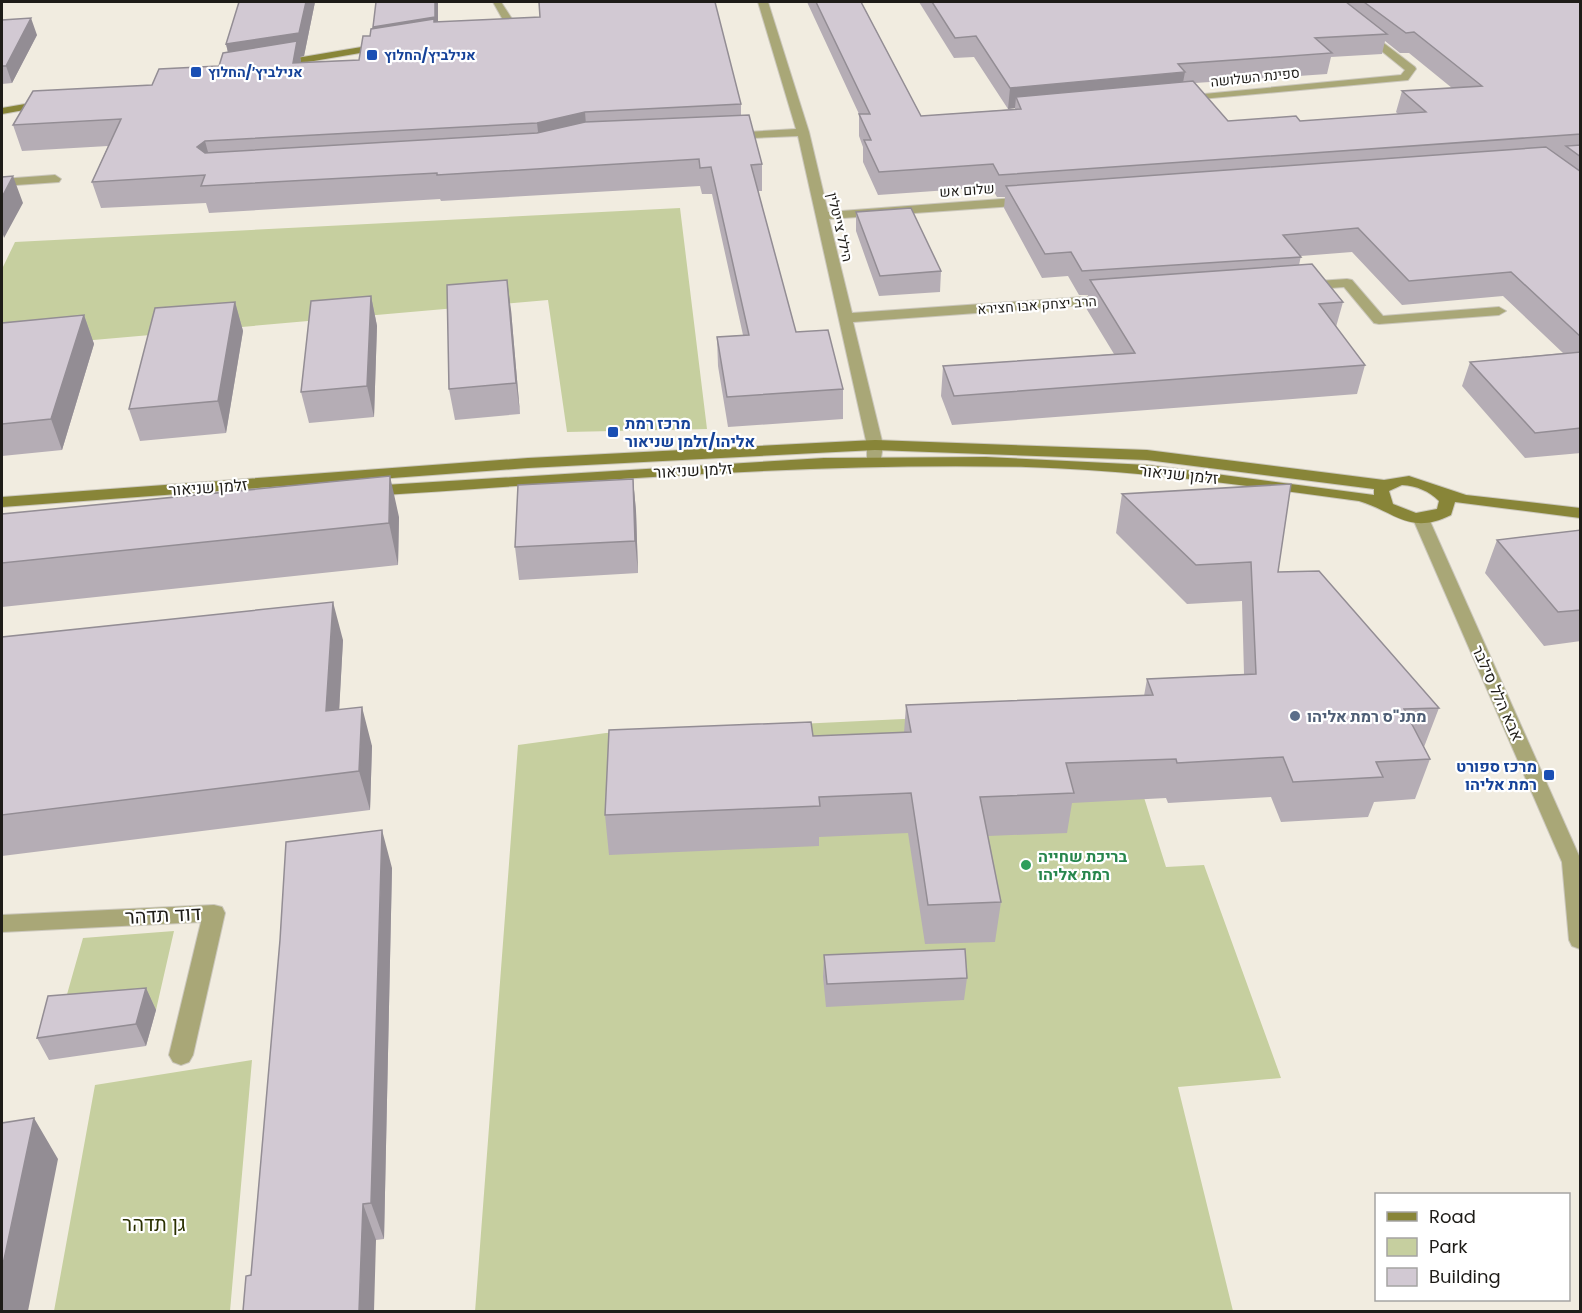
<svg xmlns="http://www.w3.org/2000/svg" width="1582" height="1313" viewBox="0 0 1582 1313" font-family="Poppins,Heebo,sans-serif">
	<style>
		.green { fill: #c6cf9f }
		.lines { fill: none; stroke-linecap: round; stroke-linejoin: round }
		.street-casing { stroke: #cbc7bc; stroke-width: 2 }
		.secondary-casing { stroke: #cbc7bc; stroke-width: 2 }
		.street { fill: #a9a777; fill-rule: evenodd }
		.secondary { fill: #888538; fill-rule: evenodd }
		.wall { fill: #b5adb5; fill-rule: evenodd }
		.shaded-wall { fill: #938d94 }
		.building { fill: #d2c9d3; stroke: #938d94; stroke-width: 1.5 }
		.transit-dot { fill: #1a4fb4; stroke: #fff; stroke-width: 2 }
		.service-dot { fill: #5c6f8a; stroke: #fff; stroke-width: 2 }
		.leisure-dot { fill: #2e9e5b; stroke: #fff; stroke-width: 2 }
		.labels { text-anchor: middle; stroke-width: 4.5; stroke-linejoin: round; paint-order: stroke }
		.far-transit-label { font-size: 14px; font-weight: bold; fill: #164399; stroke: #fff; text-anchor: start }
		.far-street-label { font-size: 14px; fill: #1e1c18; stroke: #fff }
		.transit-label { font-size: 16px; font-weight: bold; fill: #164399; stroke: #fff; text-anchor: start }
		.street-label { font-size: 16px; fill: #1e1c18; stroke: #fff }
		.service-label { font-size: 16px; font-weight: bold; fill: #4e5e75; stroke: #fff; text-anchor: start }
		.leisure-label { font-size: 16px; font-weight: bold; fill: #27864d; stroke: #fff; text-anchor: start }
		.near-street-label { font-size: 20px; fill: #1e1c18; stroke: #fff }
		.near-park-label { font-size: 20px; fill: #2a3000; stroke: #fff }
	</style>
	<rect width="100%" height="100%" fill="#f1ece0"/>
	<!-- green -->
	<path class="green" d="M680 208 707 429 567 432 548 300 2 348V269L15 242Z
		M1116 709 1166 867 1204 865 1281 1078 1178 1087 1233 1311 475 1312 518 745 606 733Z
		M174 931 156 1010 60 1019 83 938Z
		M252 1060 230 1311H54L95 1085Z"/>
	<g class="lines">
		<defs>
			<path id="street" d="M493 2H501L516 25 515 27H507Z
				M758 2H768L809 132 828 212 1028 197 1034 201 1028 205 829 219 852 313 1112 295 1119 299 1112 303 853 322 883 445 880 465 875 467 867 462V445L798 136 729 139 723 136 729 133 796 129Z
				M1321 2H1330L1415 67 1416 69 1408 80 1179 101V97L1183 96 1401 75 1405 70Z
				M55 175 61 179 59 182 2 186V179Z
				M1347 279 1352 280 1383 316 1499 307 1506 311 1499 315 1379 324 1374 323 1344 287 1304 290 1297 286 1304 282Z
				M1421 514 1429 519 1580 858V949L1572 946 1569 940 1562 862 1413 519Z
				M214 905 222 907 225 913 193 1055 189 1062 181 1065 173 1062 169 1055 201 922 2 932V915Z"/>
			<path id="secondary" d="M385 43 390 46 389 48 279 67 274 64 279 61Z
				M48 100 53 103 52 105 2 114V108Z
				M875 440 1147 450 1384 480 1409 476 1466 495 1580 508V518L1455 502 1451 515C1409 536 1394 511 1359 501 1249 486 1138 470 1026 467 807 462 587 482 368 496L360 491 368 486 824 458 986 457 1148 465 1374 495V489L1147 460 875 450 528 468 2 507V497L528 458ZM1402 485C1417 486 1429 491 1439 501L1437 509 1416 513 1393 504 1389 491Z"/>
		</defs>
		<!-- street casing -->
		<use href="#street" class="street-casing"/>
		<!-- secondary casing -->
		<use href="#secondary" class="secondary-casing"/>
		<!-- street -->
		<use href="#street" class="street"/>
		<!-- secondary -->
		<use href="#secondary" class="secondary"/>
	</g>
	<!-- wall -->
	<path class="wall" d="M239 2H315L304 56 300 57 301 62 359 60 373 29V27L438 22 741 104V116L762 164V191H758L796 332 843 389V419L728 427 718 366 717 337 743 335 712 194H702L700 186 441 201 440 199 209 213 206 203 101 208 92 182 108 146 22 151 13 125 219 66 228 53 226 44Z
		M807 2H861L921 116 1015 109V108L1008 109 974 57 954 58 919 2H1581V453L1525 458 1462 386 1470 362 1563 353 1503 296 1402 305 1352 252 1301 256 1299 265 1343 302 1336 327 1365 365 1357 394 952 425 941 396 943 366 1114 354 1086 308 1088 295H1079L1068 276 1042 278 1004 208 1005 197H997L991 187 878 195 863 162V147L859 136V114ZM1385 41 1400 53H1409L1452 88 1402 91 1396 112 1398 114 1300 121H1228L1195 83 1327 74 1331 57 1382 54Z
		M2 20 37 35 12 83 2 84Z
		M856 212 941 271 940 292 879 296 856 231Z
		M371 296 377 326 374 417 309 423 301 392Z
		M235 302 243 331 226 433 140 441 129 409Z
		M511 310 520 414 455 420 449 389Z
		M84 315 94 344 62 450 2 456V323Z
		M633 479 636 511 638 573 519 580 515 547Z
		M1122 494 1278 572 1439 708 1424 747 1430 759 1415 799 1374 802 1368 817 1281 822 1271 797 1168 803 1166 798 1072 803 1067 833 988 836 1001 902 995 942 925 944 908 833 819 837V846L609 855 605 815 904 733 906 705 1144 696 1147 679 1244 674 1242 601 1187 604 1116 533Z
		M2 514 399 517 398 565 2 607Z
		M1581 530V641L1544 646 1485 573 1497 540Z
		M2 637 343 640 339 710 372 746 370 810 2 856Z
		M392 868 384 1239 376 1240 251 1275Z
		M824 955 967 978 964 1000 826 1007 823 977Z
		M146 988 156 1010 146 1046 49 1060 37 1038Z"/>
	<!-- shaded-wall -->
	<path class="shaded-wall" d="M306 2H315L304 56 300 57 302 66 232 68 226 44Z
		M435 2H438V34L376 44 373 27Z
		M31 18 37 35 12 83 6 66Z
		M1185 72 1181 93 1016 97 1015 108 1008 109 1010 88Z
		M585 112 587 138 540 149 537 123Z
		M205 141 212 167 197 147Z
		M13 176 23 203 4 238 2 231V197Z
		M507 280 511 310 520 414 516 383Z
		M371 296 377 326 374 417 367 386Z
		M235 302 243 331 226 433 218 401Z
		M84 315 94 344 62 450 51 419Z
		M390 476 399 517 398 565 389 523Z
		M633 479 636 511 638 573 635 541Z
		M333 602 343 640 337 750 326 711Z
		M362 707 372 746 370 810 359 771Z
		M382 830 392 868 384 1239 371 1203Z
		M146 988 156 1010 146 1046 136 1024Z
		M34 1118 58 1159 28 1311H2V1269Z
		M363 1204 376 1240 374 1311H359Z"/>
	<!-- building -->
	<path class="building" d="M239 2H306L299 33 226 44Z
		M376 2H435V17L373 27Z
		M539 2H715L741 104 585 112 537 123 205 141 197 147 205 153 537 133 585 122 749 115 762 164 751 165 796 332 828 330 843 389 727 397 717 337 749 335 711 167 700 168 699 159 437 175V173L201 186 205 175 92 182 121 119 13 125 33 91 152 85 159 69 219 66 223 53 297 41 293 63 359 60 363 36H370L371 29 434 19V22L540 17Z
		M816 2H861L921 116 1021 109 1016 97 1193 81 1228 121 1296 116 1300 121 1426 112 1402 91 1482 86 1414 32 1406 33 1364 2H1581V134L999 175 993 164 879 172 864 140H871L859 114H870Z
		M932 2H1346L1387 34 1315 38 1332 53 1178 64 1185 72 1010 88 976 36 955 38Z
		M31 18 6 66H2V20Z
		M1581 145V157L1566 146Z
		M1546 147 1581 172V337L1511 272 1409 281 1358 228 1283 235 1301 257 1082 271 1071 252 1045 254 1006 186Z
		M13 176 2 197V177Z
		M911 208 941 271 880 276 856 212Z
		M1312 264 1343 302 1319 304 1365 365 954 396 943 366 1135 353 1090 280Z
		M507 280 516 383 449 389 447 285Z
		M371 296 367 386 301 392 311 301Z
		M235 302 218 401 129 409 155 308Z
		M84 315 51 419 2 424V323Z
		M1581 352V428L1535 433 1470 362Z
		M390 476 389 523 2 563V514Z
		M633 479 635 541 515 547 518 485Z
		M1291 484 1278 572 1319 571 1439 708 1404 709 1430 759 1376 762 1383 777 1293 782 1283 757 1177 763 1176 759 1066 763 1074 793 980 797 1001 902 928 905 911 793 819 797 820 806 605 815 609 730 811 722 813 736 911 732 906 705 1153 695 1147 679 1256 674 1251 562 1196 565 1122 494Z
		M1581 530V610L1558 612 1497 540Z
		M333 602 326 711 362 707 359 771 2 815V637Z
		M382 830 371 1203 363 1204 359 1311H243L246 1276 251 1275 280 940 286 842Z
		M965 949 967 978 827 984 824 955Z
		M146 988 136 1024 37 1038 48 996Z
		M34 1118 2 1269V1123Z"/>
	<!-- markers -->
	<g class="transit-dot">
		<rect x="366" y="49" width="12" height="12" rx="3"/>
		<rect x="190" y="66" width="12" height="12" rx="3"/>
		<rect x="607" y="426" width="12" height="12" rx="3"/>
		<rect x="1543" y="769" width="12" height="12" rx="3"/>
	</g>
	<circle class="service-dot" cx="1295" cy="716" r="6"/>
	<circle class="leisure-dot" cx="1026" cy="865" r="6"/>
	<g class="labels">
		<!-- far-transit labels -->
		<g class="far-transit-label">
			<text x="384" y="60">אנילביץ/החלוץ</text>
			<text x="208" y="77">אנילביץ׳/החלוץ</text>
		</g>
		<!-- far-street labels -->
		<g class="far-street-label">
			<text transform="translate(1255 77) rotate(-6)" y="5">ספינת השלושה</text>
			<text transform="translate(967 190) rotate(-4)" y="5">שלום אש</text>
			<text transform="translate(840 227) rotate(77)" y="5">הילל צייטלין</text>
			<text transform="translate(1037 305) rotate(-4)" y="5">הרב יצחק אבו חצירא</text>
		</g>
		<!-- transit labels -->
		<g class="transit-label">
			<text x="625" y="429">מרכז רמת<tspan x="625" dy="18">אליהו/זלמן שניאור</tspan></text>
			<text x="1537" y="772" text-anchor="end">מרכז ספורט<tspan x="1537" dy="18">רמת אליהו</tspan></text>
		</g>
		<!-- street labels -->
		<g class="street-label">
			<text transform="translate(693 470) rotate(-3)" y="6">זלמן שניאור</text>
			<text transform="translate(1179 474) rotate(6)" y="6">זלמן שניאור</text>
			<text transform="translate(208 487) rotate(-4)" y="6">זלמן שניאור</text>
			<text transform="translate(1498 693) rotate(66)" y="6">אבא הלל סילבר</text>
		</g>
		<!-- service labels -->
		<g class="service-label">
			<text x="1307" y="722">מתנ"ס רמת אליהו</text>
		</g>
		<!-- leisure labels -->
		<g class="leisure-label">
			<text x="1038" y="862">בריכת שחייה<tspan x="1038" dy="18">רמת אליהו</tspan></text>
		</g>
		<!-- near-street labels -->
		<g class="near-street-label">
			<text transform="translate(163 915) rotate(-3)" y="7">דוד תדהר</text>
		</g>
		<!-- near-park labels -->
		<g class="near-park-label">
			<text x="154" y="1231">גן תדהר</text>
		</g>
	</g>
	<!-- border -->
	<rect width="1582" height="1313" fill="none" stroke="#1e1c18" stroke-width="6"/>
	<!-- legend -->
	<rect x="1375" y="1193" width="195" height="108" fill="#ffffff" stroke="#a5a4a3" stroke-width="1.5"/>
	<rect x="1387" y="1212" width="30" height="9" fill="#888538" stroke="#a5a4a3" stroke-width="1.5"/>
	<text x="1429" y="1223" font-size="18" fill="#1e1c18">Road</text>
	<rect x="1387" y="1238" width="30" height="18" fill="#c6cf9f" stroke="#a5a4a3" stroke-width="1.5"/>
	<text x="1429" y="1253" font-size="18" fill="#1e1c18">Park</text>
	<rect x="1387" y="1268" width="30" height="18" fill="#d2c9d3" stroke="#a5a4a3" stroke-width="1.5"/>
	<text x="1429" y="1283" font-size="18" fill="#1e1c18">Building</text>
</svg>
